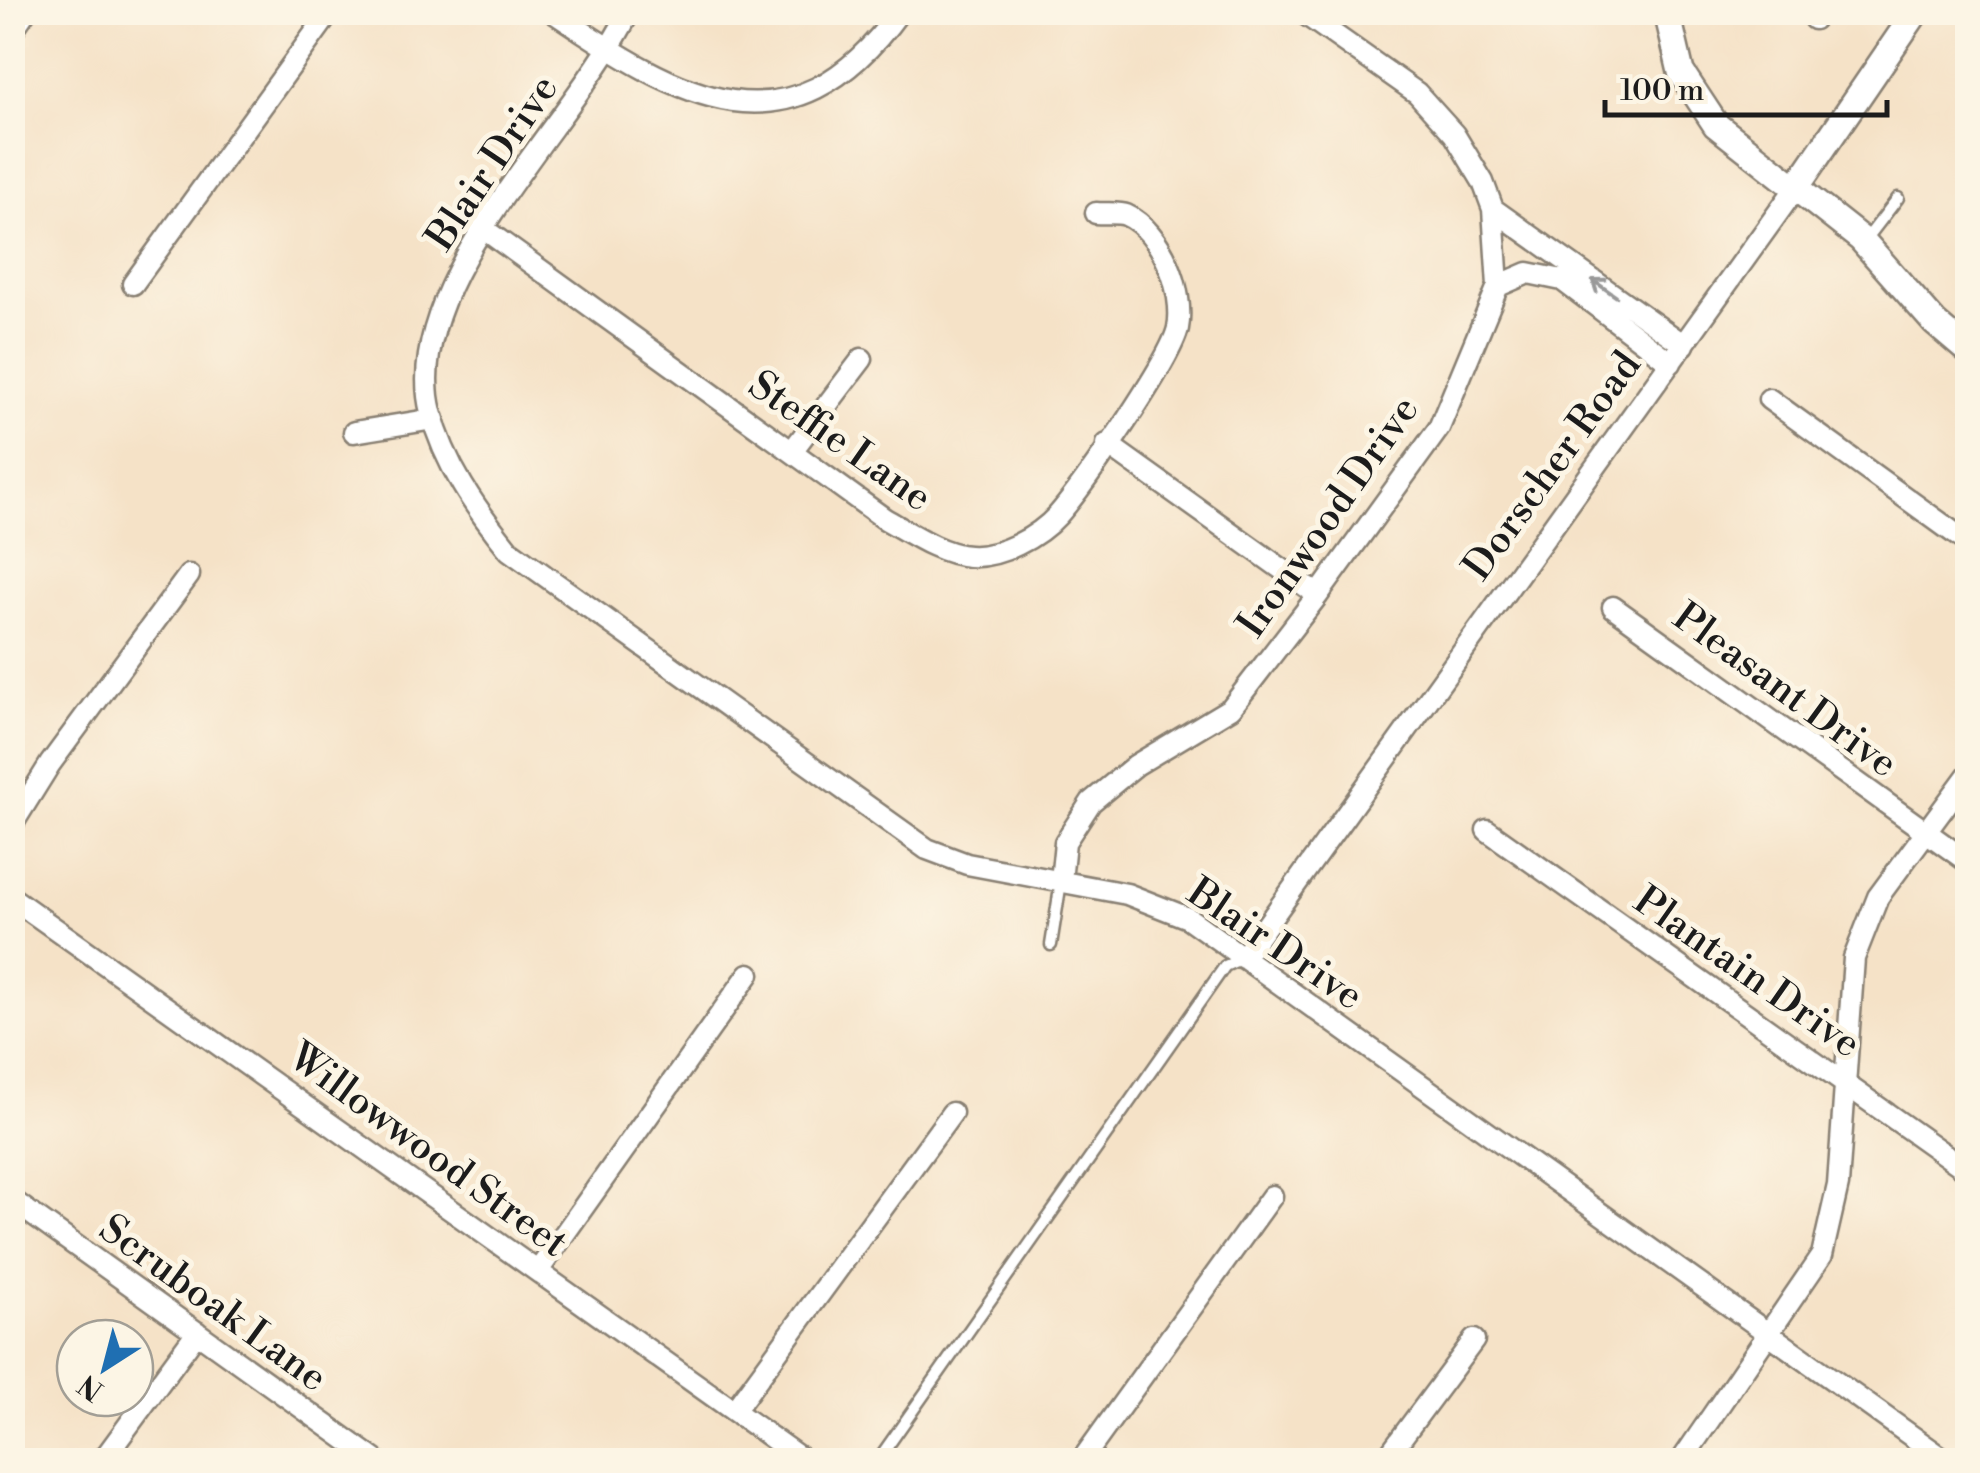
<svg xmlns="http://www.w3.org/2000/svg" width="1980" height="1473" viewBox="0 0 1980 1473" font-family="'Libre Bodoni',serif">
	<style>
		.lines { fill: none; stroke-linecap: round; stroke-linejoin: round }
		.service-casing { stroke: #887f72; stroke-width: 15 }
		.minor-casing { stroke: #887f72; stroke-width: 25 }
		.tertiary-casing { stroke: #887f72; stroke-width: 30 }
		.service { stroke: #fff; stroke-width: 10 }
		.minor { stroke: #fff; stroke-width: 20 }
		.tertiary { stroke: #fff; stroke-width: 25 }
		.oneway { stroke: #999 }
		.labels { text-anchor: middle; stroke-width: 10; stroke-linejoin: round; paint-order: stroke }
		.street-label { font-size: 40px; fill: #1c1c1c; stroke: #fcf5e5 }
	</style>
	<rect width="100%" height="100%" fill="#fcf5e5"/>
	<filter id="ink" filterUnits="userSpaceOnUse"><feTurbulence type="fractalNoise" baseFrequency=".01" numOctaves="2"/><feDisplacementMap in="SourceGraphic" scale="20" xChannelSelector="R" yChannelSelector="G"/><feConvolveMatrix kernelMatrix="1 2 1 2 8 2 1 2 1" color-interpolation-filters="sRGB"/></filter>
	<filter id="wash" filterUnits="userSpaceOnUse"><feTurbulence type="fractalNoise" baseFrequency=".0048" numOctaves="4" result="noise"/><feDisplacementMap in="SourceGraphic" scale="40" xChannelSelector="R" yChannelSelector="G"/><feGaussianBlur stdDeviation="2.25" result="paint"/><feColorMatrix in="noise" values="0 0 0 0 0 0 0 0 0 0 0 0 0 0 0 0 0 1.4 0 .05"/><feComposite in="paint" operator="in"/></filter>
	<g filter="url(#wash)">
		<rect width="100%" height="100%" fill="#f5e2c7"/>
	</g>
	<g filter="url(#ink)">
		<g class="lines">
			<defs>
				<path id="service" d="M1865 241 1898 198
					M1051 945 1061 882
					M878 1460 1225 966 1243 958"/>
				<path id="minor" d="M553 12C679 97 789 164 899 12
					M629 12C576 121 398 284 431 412 444 464 476 509 509 550L927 849 967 864 1127 894 1188 918 1945 1460
					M1813 12 1814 19
					M12 31 25 12
					M1493 209 1684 345
					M481 227 885 519C910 533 940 554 969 556 1000 558 1038 537 1058 515 1083 487 1171 360 1178 328 1185 292 1162 231 1126 215 1119 212 1104 214 1096 213
					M133 284 330 12
					M1498 286 1528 273 1562 280 1671 363
					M1769 399 1968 543
					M354 432 434 419
					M1107 444 1318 595
					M792 451 862 359
					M1613 607 1968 862
					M12 825 50 764 189 575
					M1487 830 1968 1171
					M1061 881 1065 842 1091 802 1136 765 1231 708 1318 595 1439 428 1498 286 1493 209 1483 182 1454 134 1417 93 1302 12
					M12 898 803 1460
					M1243 958 1795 189
					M12 1200 375 1460
					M538 1271 749 974
					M734 1411 952 1113
					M103 1460 197 1332
					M1082 1460 1272 1196
					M1385 1460 1474 1340
					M1682 1460 1822 1255 1838 1185 1854 958 1878 897 1968 775"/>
				<path id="tertiary" d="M1667 12 1681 72 1716 125 1861 239 1935 323 1968 351
					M1795 189 1916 12"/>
			</defs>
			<!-- service casing -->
			<use href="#service" class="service-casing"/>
			<!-- minor casing -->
			<use href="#minor" class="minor-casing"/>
			<!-- tertiary casing -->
			<use href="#tertiary" class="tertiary-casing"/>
			<!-- service -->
			<use href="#service" class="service"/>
			<!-- minor -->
			<use href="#minor" class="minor"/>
			<!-- tertiary -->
			<use href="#tertiary" class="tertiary"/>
		</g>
		<!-- one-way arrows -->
		<defs><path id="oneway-shaft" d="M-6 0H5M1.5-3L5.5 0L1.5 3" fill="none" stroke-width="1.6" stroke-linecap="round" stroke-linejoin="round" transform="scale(2.5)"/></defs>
		<use class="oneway" href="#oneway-shaft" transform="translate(1604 288) rotate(-145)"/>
	</g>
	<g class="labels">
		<!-- street labels -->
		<g class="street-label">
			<text transform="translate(491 162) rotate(-56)" y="14">Blair Drive</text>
			<text transform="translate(841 440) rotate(35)" y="14">Steffie Lane</text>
			<text transform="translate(1551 465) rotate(-54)" y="14">Dorscher Road</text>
			<text transform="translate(1327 516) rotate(-55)" y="14">Ironwood Drive</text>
			<text transform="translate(1786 689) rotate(36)" y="14">Pleasant Drive</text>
			<text transform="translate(1276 943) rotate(34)" y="14">Blair Drive</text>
			<text transform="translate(1748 971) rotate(35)" y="14">Plantain Drive</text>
			<text transform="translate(429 1149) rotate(36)" y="14">Willowwood Street</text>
			<text transform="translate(214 1302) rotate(36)" y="14">Scruboak Lane</text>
		</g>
	</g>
	<!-- margin -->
	<rect width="1980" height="1473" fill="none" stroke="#fcf5e5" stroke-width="50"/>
	<!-- north arrow -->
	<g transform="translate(105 1368) rotate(216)"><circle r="48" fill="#fcf5e5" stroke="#a29e95" stroke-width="2.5"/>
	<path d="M0-8L18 38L0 25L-18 38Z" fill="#1f6fb2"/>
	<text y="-15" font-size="28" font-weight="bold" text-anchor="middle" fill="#1c1c1c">N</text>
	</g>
	<!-- scale -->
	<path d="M1605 100v15h282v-15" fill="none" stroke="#1c1c1c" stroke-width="5"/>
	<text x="1620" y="100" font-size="30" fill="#1c1c1c" stroke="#fcf5e5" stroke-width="8" paint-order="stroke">100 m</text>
</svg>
